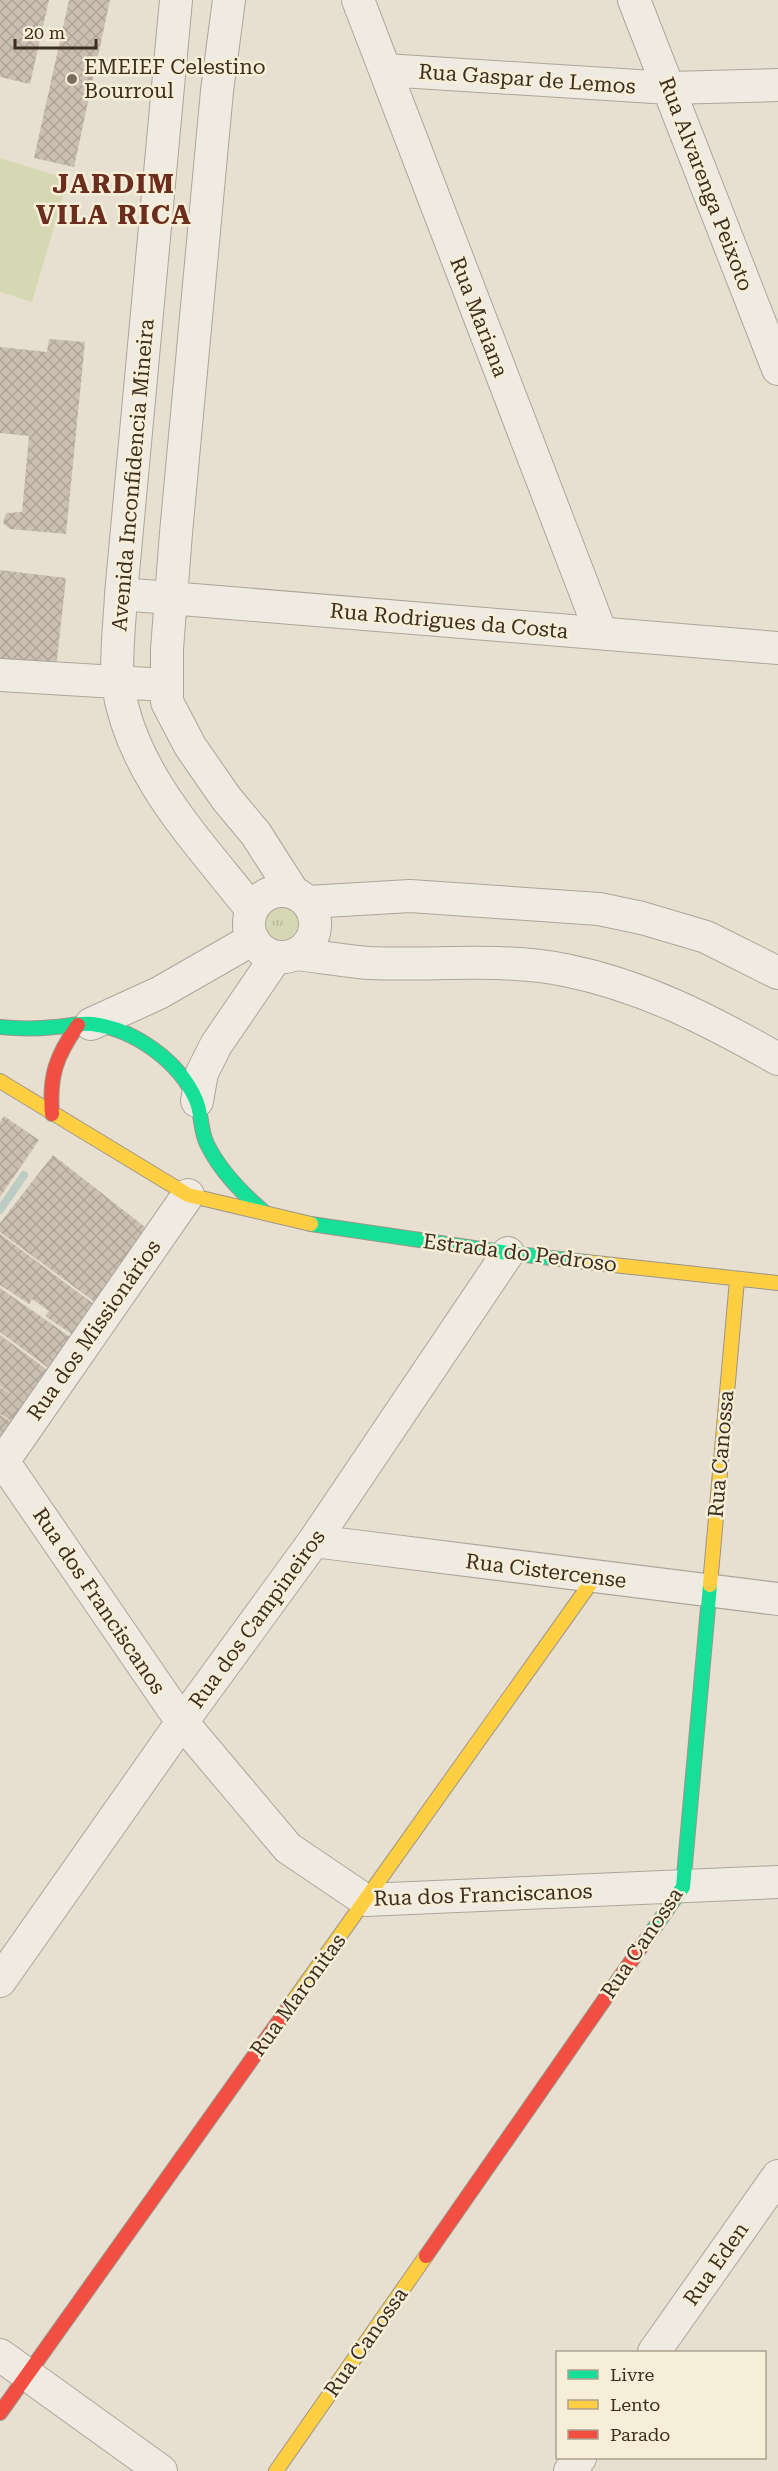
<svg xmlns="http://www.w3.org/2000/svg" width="778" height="2471" viewBox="0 0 778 2471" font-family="'Roboto Serif',serif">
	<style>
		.grass { fill: url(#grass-tufts) }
		.green { fill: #d6d7b3 }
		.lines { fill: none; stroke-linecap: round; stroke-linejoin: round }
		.stream { stroke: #bcccc2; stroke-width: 8 }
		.building { fill: url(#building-cross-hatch) }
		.street-casing { stroke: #ada599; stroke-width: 34 }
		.fast-casing { stroke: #9c958a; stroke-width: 16 }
		.slow-casing { stroke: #9c958a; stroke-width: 16 }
		.jam-casing { stroke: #9c958a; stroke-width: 16 }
		.street { stroke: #efebe3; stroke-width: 32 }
		.fast { stroke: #16e098; stroke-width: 14 }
		.slow { stroke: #ffcf43; stroke-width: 14 }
		.jam { stroke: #f24e42; stroke-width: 14 }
		.poi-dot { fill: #786c5e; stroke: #f7eed8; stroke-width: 2 }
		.labels { text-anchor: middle; stroke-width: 5; stroke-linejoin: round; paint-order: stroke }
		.poi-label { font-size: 21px; fill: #3d2e20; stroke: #f7eed8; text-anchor: start }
		.street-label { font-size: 21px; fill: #3d2e20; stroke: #f7eed8 }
		.district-label { font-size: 27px; font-weight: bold; letter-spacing: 1.5px; fill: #6b2e1e; stroke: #f7eed8 }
	</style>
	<defs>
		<pattern id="grass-tufts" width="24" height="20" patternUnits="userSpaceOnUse" patternTransform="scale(1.5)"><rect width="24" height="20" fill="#d6d7b3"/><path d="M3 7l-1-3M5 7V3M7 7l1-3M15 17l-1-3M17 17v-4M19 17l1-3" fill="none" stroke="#b9b99a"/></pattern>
		<pattern id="building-cross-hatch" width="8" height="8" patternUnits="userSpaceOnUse" patternTransform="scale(1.5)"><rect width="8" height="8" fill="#cbbfb2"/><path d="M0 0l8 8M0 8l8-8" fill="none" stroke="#afa499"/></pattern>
	</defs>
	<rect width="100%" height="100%" fill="#e7e0d1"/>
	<!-- grass -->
	<path class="grass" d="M262 922a18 18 0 1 1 36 0a18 18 0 1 1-36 0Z"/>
	<!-- green -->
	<path class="green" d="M0 158 68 179 32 302 0 292Z"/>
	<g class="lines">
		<!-- stream -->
		<path class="stream" d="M0 1210 24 1175"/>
	</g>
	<!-- building -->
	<path class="building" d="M0 0H49L30 84 0 77Z
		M69 0H110L74 167 34 158Z
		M49 339 85 342 66 534 10 529 3 523 6 513 22 512 29 436 0 433V347L47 352Z
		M0 570 66 578 56 668 0 662Z
		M4 1116 39 1140 0 1197V1122Z
		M53 1155 145 1227 96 1303 0 1232V1223Z
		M0 1234 95 1305 76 1337 45 1316 49 1311 32 1299 29 1304 0 1285Z
		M0 1288 73 1339 51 1370 0 1332Z
		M0 1335 49 1371 16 1424 0 1414V1387L19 1399 0 1386Z
		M0 1415 16 1425 0 1443Z"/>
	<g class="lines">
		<defs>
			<path id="street" d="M176 0 121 594C120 622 115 657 118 685 131 774 199 842 252 910
				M229 0 217 91 176 533 167 649V702L190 746 226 798 256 834 293 892
				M358 0 601 633
				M634 0 778 369
				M385 70 669 88 778 85
				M121 594 778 648
				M0 675 166 685
				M249 924a33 33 0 1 1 66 0a33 33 0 1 1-66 0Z
				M308 902 410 896 599 909 642 918 706 937 778 973
				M297 954C321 957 346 961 370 963 434 966 501 957 565 970 644 986 709 1020 778 1059
				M91 1024 159 993 253 939
				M197 1101 202 1073 216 1045 276 957
				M3 1461 182 1722 288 1848 365 1900 778 1882
				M0 1466 188 1195
				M314 1541 778 1599
				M0 1981 182 1722 314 1541 508 1253
				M654 2352 778 2176
				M0 2355 161 2471
				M570 2471 580 2458"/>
			<path id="fast" d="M0 1027C18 1029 37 1029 55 1027 67 1026 80 1023 92 1024 134 1029 179 1061 196 1100 202 1114 200 1130 207 1144 220 1171 241 1192 263 1211
				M311 1224 508 1253 586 1262
				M648 1937 683 1887 710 1585"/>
			<path id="slow" d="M0 1081 188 1195 311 1224
				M586 1262 778 1283
				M710 1585 737 1280
				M289 2007 595 1577
				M276 2471 426 2256"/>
			<path id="jam" d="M52 1114C49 1076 56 1056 78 1025
				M426 2256 648 1937
				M0 2413 289 2007"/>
		</defs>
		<!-- street casing -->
		<use href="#street" class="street-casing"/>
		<!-- fast casing -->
		<use href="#fast" class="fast-casing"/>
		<!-- slow casing -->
		<use href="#slow" class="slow-casing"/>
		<!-- jam casing -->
		<use href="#jam" class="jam-casing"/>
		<!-- street -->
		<use href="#street" class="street"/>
		<!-- fast -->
		<use href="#fast" class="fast"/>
		<!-- slow -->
		<use href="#slow" class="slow"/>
		<!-- jam -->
		<use href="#jam" class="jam"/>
	</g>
	<!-- markers -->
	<circle class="poi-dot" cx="72" cy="79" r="6"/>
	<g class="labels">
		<!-- poi labels -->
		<g class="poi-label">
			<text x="84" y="74">EMEIEF Celestino<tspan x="84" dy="24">Bourroul</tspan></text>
		</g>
		<!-- street labels -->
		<g class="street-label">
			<text transform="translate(527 79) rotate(4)" y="7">Rua Gaspar de Lemos</text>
			<text transform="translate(706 184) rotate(69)" y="7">Rua Alvarenga Peixoto</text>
			<text transform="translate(479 317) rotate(69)" y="7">Rua Mariana</text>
			<text transform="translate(133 475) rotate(-85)" y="7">Avenida Inconfidencia Mineira</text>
			<text transform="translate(449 621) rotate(5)" y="7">Rua Rodrigues da Costa</text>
			<text transform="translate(520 1253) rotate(7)" y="7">Estrada do Pedroso</text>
			<text transform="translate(94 1330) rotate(-55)" y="7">Rua dos Missionários</text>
			<text transform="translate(721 1454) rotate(-85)" y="7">Rua Canossa</text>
			<text transform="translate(546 1571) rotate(7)" y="7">Rua Cistercense</text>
			<text transform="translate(99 1601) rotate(56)" y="7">Rua dos Franciscanos</text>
			<text transform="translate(257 1619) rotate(-54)" y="7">Rua dos Campineiros</text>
			<text transform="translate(483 1895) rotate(-2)" y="7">Rua dos Franciscanos</text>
			<text transform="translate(642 1943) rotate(-56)" y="7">Rua Canossa</text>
			<text transform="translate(298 1995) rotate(-54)" y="7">Rua Maronitas</text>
			<text transform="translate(716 2264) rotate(-55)" y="7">Rua Eden</text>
			<text transform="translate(366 2342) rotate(-55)" y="7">Rua Canossa</text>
		</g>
		<!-- district labels -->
		<g class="district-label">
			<text x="114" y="193">JARDIM<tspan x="114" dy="31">VILA RICA</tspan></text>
		</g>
	</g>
	<!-- legend -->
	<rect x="556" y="2351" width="210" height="108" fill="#f7eed8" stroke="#ada18e" stroke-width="1.5"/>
	<rect x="568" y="2370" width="30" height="9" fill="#16e098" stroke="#ada18e" stroke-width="1.5"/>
	<text x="610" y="2381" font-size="18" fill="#3d2e20">Livre</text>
	<rect x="568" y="2400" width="30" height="9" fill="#ffcf43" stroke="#ada18e" stroke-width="1.5"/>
	<text x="610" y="2411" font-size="18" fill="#3d2e20">Lento</text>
	<rect x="568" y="2430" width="30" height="9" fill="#f24e42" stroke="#ada18e" stroke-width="1.5"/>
	<text x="610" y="2441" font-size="18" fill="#3d2e20">Parado</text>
	<!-- scale -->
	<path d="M15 39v9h81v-9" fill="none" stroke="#3d2e20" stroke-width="3"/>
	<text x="24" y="39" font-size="18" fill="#3d2e20" stroke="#f7eed8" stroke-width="4.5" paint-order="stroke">20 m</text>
</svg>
